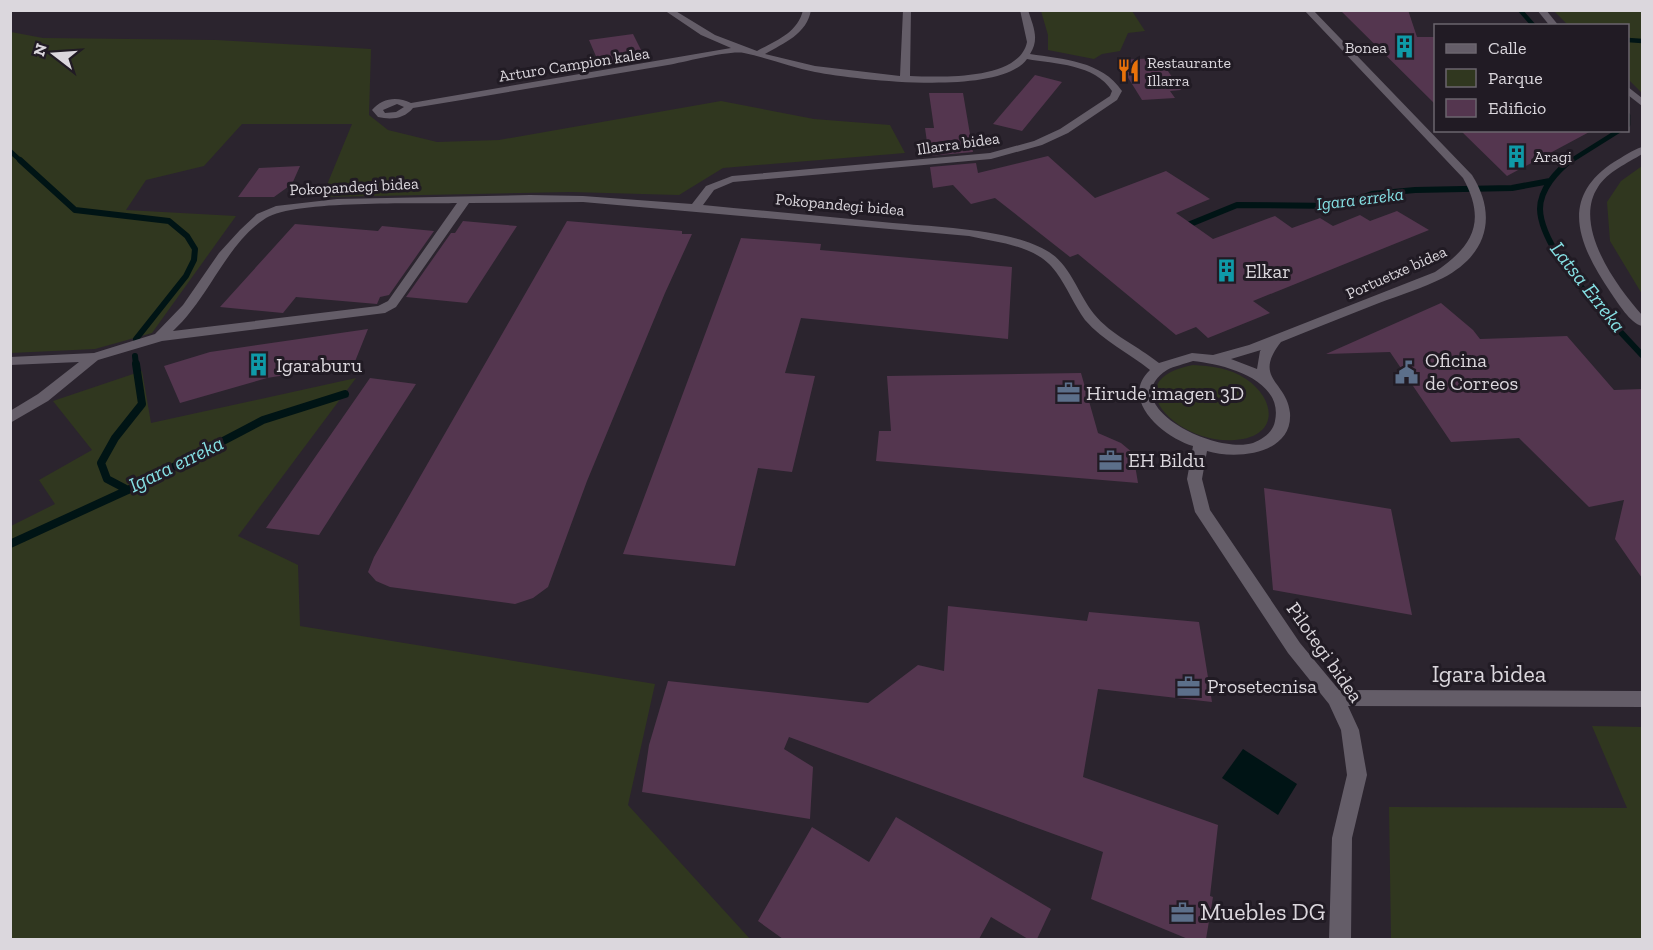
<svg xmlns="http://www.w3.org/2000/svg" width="1653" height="950" viewBox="0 0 1653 950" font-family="'Zilla Slab',serif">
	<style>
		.green { fill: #30371f }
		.water { fill: #001415 }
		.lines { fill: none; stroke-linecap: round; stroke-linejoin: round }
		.stream-far2 { stroke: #001415; stroke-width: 4.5 }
		.stream-far1 { stroke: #001415; stroke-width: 6 }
		.stream { stroke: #001415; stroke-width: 8 }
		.building { fill: #54364f }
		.street { fill: #645d68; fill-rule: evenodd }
		.labels { text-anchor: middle; stroke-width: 6; stroke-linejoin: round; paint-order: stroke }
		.far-poi-label { font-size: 16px; fill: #dbd7dd; stroke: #211b24; text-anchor: start }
		.far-street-label { font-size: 16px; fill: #dbd7dd; stroke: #211b24 }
		.far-water-label { font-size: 18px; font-style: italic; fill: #85dfe3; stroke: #211b24 }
		.poi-label { font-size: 20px; fill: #dbd7dd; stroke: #211b24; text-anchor: start }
		.street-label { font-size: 20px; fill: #dbd7dd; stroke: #211b24 }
		.water-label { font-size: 21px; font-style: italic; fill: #85dfe3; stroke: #211b24 }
		.near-street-label { font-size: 24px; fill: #dbd7dd; stroke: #211b24 }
		.near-poi-label { font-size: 24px; fill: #dbd7dd; stroke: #211b24; text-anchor: start }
	</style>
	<rect width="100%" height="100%" fill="#2b242e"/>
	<!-- green -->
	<path class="green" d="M1041 11H1132L1145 31 1128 33 1120 51 1102 54 1094 59 1048 50V35Z
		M1554 11H1642V93L1628 79V26L1568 25Z
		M11 32 43 38 216 40 371 49 369 115 388 130 437 142 499 140 721 101 814 119 890 125 905 153 723 168 679 195 570 192 322 197 352 124H242L204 166 146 180 126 210 236 216 152 333 95 349 11 353Z
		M1642 166V294L1610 241 1607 202 1621 181Z
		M1193 365C1211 366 1230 368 1246 379 1277 400 1279 437 1235 440 1178 445 1113 380 1193 365Z
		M142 371 151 423 356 378 238 536 298 565 300 626 655 684 628 805 750 939H11V526L55 504 39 480 92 450 53 401Z
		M1592 726 1642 727V939H1391L1389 807 1627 808Z"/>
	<!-- water -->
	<path class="water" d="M1243 749 1297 784 1278 815 1222 778Z"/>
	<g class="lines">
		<!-- stream-far2 -->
		<path class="stream-far2" d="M1520 10 1534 26
			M1628 40 1642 41
			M1628 115V125
			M10 151 22 162
			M1569 162 1620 130"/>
		<!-- stream-far1 -->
		<path class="stream-far1" d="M20 160 75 210 169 221 187 236 195 249 194 260 186 276 136 339
			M1571 160C1557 171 1540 189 1540 209 1541 253 1613 323 1642 355
			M1183 227 1237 205 1337 206 1372 194 1415 190 1512 188 1550 181
			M135 356 136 365"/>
		<!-- stream -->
		<path class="stream" d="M128 490 107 479 101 463 115 438 142 404 136 364
			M10 544 143 483 263 420 345 394"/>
	</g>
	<!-- building -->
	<path class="building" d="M1340 10H1408L1417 37H1436V105Z
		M633 34 646 60 601 68 589 40Z
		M1159 58 1181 90 1170 91 1175 98 1142 100 1117 60Z
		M1035 75 1062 82 1022 131 993 124Z
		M929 93H963L973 152 929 156 925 128H934Z
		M1460 130H1593L1507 176Z
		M1048 156 1095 198 1166 171 1210 199 1176 213 1213 239 1275 216 1292 228 1320 218 1333 226 1360 215 1370 221 1397 211 1429 230 1253 301 1270 313 1208 338 1196 327 1176 335 1078 254 1070 257 995 198 971 204 953 185 933 188 930 167 976 163 978 173Z
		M300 166 292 184 274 197H238L259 168Z
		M463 221 517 226 467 303 406 297 451 233H455Z
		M567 221 682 231V234H692L665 293 587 481 548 587 533 598 515 604 390 587 376 581 368 572 374 557Z
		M295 224 378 231 382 226 434 231 389 295 380 297 377 304 296 297 283 313 220 307Z
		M741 238 821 244 820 250 1012 267 1008 339 801 318 785 373 815 376 792 472 758 468 735 566 623 554Z
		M1441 303 1473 330 1480 339 1567 336 1614 390 1642 389V578L1615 539 1624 500 1589 507 1519 438 1451 442 1390 352 1326 354Z
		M368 329 354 364 267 378 180 403 164 366 210 352Z
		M1081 373 1098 433 1121 443 1133 453 1138 483 876 461 879 431H891L887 376Z
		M370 378 416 384 319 535 266 528Z
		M1264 488 1391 509 1412 615 1273 590Z
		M948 606 1087 621 1089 612 1199 622 1212 702 1098 689 1083 777 1218 825 1210 896 1213 897 1206 939H1188L1091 899 1103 852 789 737 784 749 813 767 810 819 642 792 649 745 668 681 868 703 918 665 944 671Z
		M896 817 1051 909 1037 939H1028L991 917 979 939H783L758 921 812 827 869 862Z"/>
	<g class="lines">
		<!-- street -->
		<path class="street" d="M664 10H674L715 35 757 51C775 41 798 33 803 10H811C807 34 784 43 765 54L815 66 900 76 903 10H911L910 76C940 77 1019 81 1027 42L1020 10H1028C1033 26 1040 39 1030 54 1063 59 1102 61 1122 91L1117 100 1068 133 1042 145 991 159 733 182 714 190 703 205C766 211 830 217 893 223 936 227 1013 229 1049 252 1071 266 1078 294 1094 314 1111 335 1138 346 1159 363L1192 353 1213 355 1249 345 1435 272C1473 246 1487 222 1463 178L1304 10H1313L1472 175C1498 216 1487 255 1443 278 1423 288 1400 295 1379 303 1346 316 1313 329 1281 342 1252 379 1287 381 1290 413 1293 455 1235 460 1207 451L1202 479 1210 510 1300 643 1339 690 1642 691V707L1348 706 1359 730 1367 775 1352 838 1351 940H1329L1332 838 1347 775 1341 730 1329 704 1288 653 1195 512 1187 479 1193 446C1165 438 1118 400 1150 370 1129 353 1103 341 1085 320 1074 305 1067 287 1056 272 1037 245 999 243 969 236L583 202 469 203 396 307 385 313 162 341 98 360 48 401 10 423V411L38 394 79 362 10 365V357L94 353 155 334 183 305 219 253 240 230 257 214 276 206 337 199 530 195 583 196 692 204 706 186 732 176 990 153 1034 141 1060 129 1110 96 1112 91C1095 64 1055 64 1027 59 1000 97 857 80 815 72 791 67 768 58 744 53 730 50 685 62 668 65 583 79 498 94 413 108 404 119 391 120 378 117L372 110C382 98 397 96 411 103L731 48 701 35ZM397 104 404 107 396 112 385 113 383 110ZM457 203 388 301 378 306 173 331C179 325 186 318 191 311 215 281 233 239 266 218 295 200 418 204 457 203ZM1260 351 1257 369 1231 359 1261 350ZM1193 361C1223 364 1284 379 1275 421 1273 432 1263 439 1253 443 1214 455 1114 404 1167 370 1174 366 1185 364 1193 361Z
			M1537 10H1546L1559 26H1550Z
			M1628 87 1642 98V106L1628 95Z
			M1642 147V154C1628 163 1607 172 1598 187 1572 226 1617 287 1642 315V326C1630 323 1618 303 1611 293 1580 247 1557 199 1614 162 1623 157 1632 150 1642 147Z"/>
	</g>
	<!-- icons -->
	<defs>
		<symbol id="building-bare" viewBox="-9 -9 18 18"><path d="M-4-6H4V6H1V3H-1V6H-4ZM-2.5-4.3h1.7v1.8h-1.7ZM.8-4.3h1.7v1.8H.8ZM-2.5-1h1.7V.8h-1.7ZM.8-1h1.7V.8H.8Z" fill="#0f9aa8" stroke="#211b24" stroke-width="2.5" paint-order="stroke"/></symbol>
		<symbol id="restaurant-bare" viewBox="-9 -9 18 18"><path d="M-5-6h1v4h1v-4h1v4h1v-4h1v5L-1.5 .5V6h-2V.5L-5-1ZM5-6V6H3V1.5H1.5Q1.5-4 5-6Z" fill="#e8710a" stroke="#211b24" stroke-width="2.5" paint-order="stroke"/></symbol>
		<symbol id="civic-bare" viewBox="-9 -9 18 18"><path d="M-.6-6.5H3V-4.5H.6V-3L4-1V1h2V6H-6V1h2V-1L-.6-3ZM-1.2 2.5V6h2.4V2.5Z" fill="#5c6f8a" stroke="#211b24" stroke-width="2.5" paint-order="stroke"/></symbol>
		<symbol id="office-bare" viewBox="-9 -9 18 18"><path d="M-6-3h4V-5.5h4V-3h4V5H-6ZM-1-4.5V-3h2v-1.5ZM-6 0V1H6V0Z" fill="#5c6f8a" stroke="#211b24" stroke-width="2.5" paint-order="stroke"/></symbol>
	</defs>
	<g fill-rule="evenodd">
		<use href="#building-bare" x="1388" y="30" width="33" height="33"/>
		<use href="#restaurant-bare" x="1112" y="54" width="33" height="33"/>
		<use href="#building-bare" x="1500" y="140" width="33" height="33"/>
		<use href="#building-bare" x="1210" y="254" width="33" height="33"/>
		<use href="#building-bare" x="242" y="348" width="33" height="33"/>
		<use href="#civic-bare" x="1390" y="356" width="33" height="33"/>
		<use href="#office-bare" x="1052" y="376" width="33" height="33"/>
		<use href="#office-bare" x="1094" y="444" width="33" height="33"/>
		<use href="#office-bare" x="1172" y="670" width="33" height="33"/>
		<use href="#office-bare" x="1166" y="896" width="33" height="33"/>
	</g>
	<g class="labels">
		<!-- far-poi labels -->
		<g class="far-poi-label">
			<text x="1387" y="53" text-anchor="end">Bonea</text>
			<text x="1147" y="68">Restaurante<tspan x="1147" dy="18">Illarra</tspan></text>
			<text x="1534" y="162">Aragi</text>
		</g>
		<!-- far-street labels -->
		<g class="far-street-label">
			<text transform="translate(574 64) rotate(-9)" y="6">Arturo Campion kalea</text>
			<text transform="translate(958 143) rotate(-8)" y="6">Illarra bidea</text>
			<text transform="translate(354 186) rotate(-3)" y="6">Pokopandegi bidea</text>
			<text transform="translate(840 204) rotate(5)" y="6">Pokopandegi bidea</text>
			<text transform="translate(1396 272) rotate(-24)" y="6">Portuetxe bidea</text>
		</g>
		<!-- far-water labels -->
		<g class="far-water-label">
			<text transform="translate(1360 199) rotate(-7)" y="6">Igara erreka</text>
		</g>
		<!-- poi labels -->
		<g class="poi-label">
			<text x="1245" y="278">Elkar</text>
			<text x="1425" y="367">Oficina<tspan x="1425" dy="23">de Correos</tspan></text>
			<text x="276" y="372">Igaraburu</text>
			<text x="1086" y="400">Hirude imagen 3D</text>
			<text x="1128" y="467">EH Bildu</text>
			<text x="1207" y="693">Prosetecnisa</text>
		</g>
		<!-- street labels -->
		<g class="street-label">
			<text transform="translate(1325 652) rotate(55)" y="7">Pilotegi bidea</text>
		</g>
		<!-- water labels -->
		<g class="water-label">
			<text transform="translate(1588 287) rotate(52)" y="7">Latsa Erreka</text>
			<text transform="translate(176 464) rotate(-26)" y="7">Igara erreka</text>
		</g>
		<!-- near-street labels -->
		<g class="near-street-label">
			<text x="1489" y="682">Igara bidea</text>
		</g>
		<!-- near-poi labels -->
		<g class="near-poi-label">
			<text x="1200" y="920">Muebles DG</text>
		</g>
	</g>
	<!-- border -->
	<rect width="1653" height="950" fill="none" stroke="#dbd7dd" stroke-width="24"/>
	<!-- legend -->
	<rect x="1434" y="24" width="195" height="108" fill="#211b24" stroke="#6b666e" stroke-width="1.5"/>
	<rect x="1446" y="44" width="30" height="9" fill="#645d68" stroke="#6b666e" stroke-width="1.5"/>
	<text x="1488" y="54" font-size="18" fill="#dbd7dd">Calle</text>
	<rect x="1446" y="69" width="30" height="18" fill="#30371f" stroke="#6b666e" stroke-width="1.5"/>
	<text x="1488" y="84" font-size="18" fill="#dbd7dd">Parque</text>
	<rect x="1446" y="99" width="30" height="18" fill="#54364f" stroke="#6b666e" stroke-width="1.5"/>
	<text x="1488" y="114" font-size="18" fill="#dbd7dd">Edificio</text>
	<!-- north arrow -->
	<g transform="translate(54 54) rotate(287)" stroke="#211b24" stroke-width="4.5" paint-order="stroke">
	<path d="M0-4.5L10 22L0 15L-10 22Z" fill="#dbd7dd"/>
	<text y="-9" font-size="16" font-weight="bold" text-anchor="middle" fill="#dbd7dd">N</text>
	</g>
</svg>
